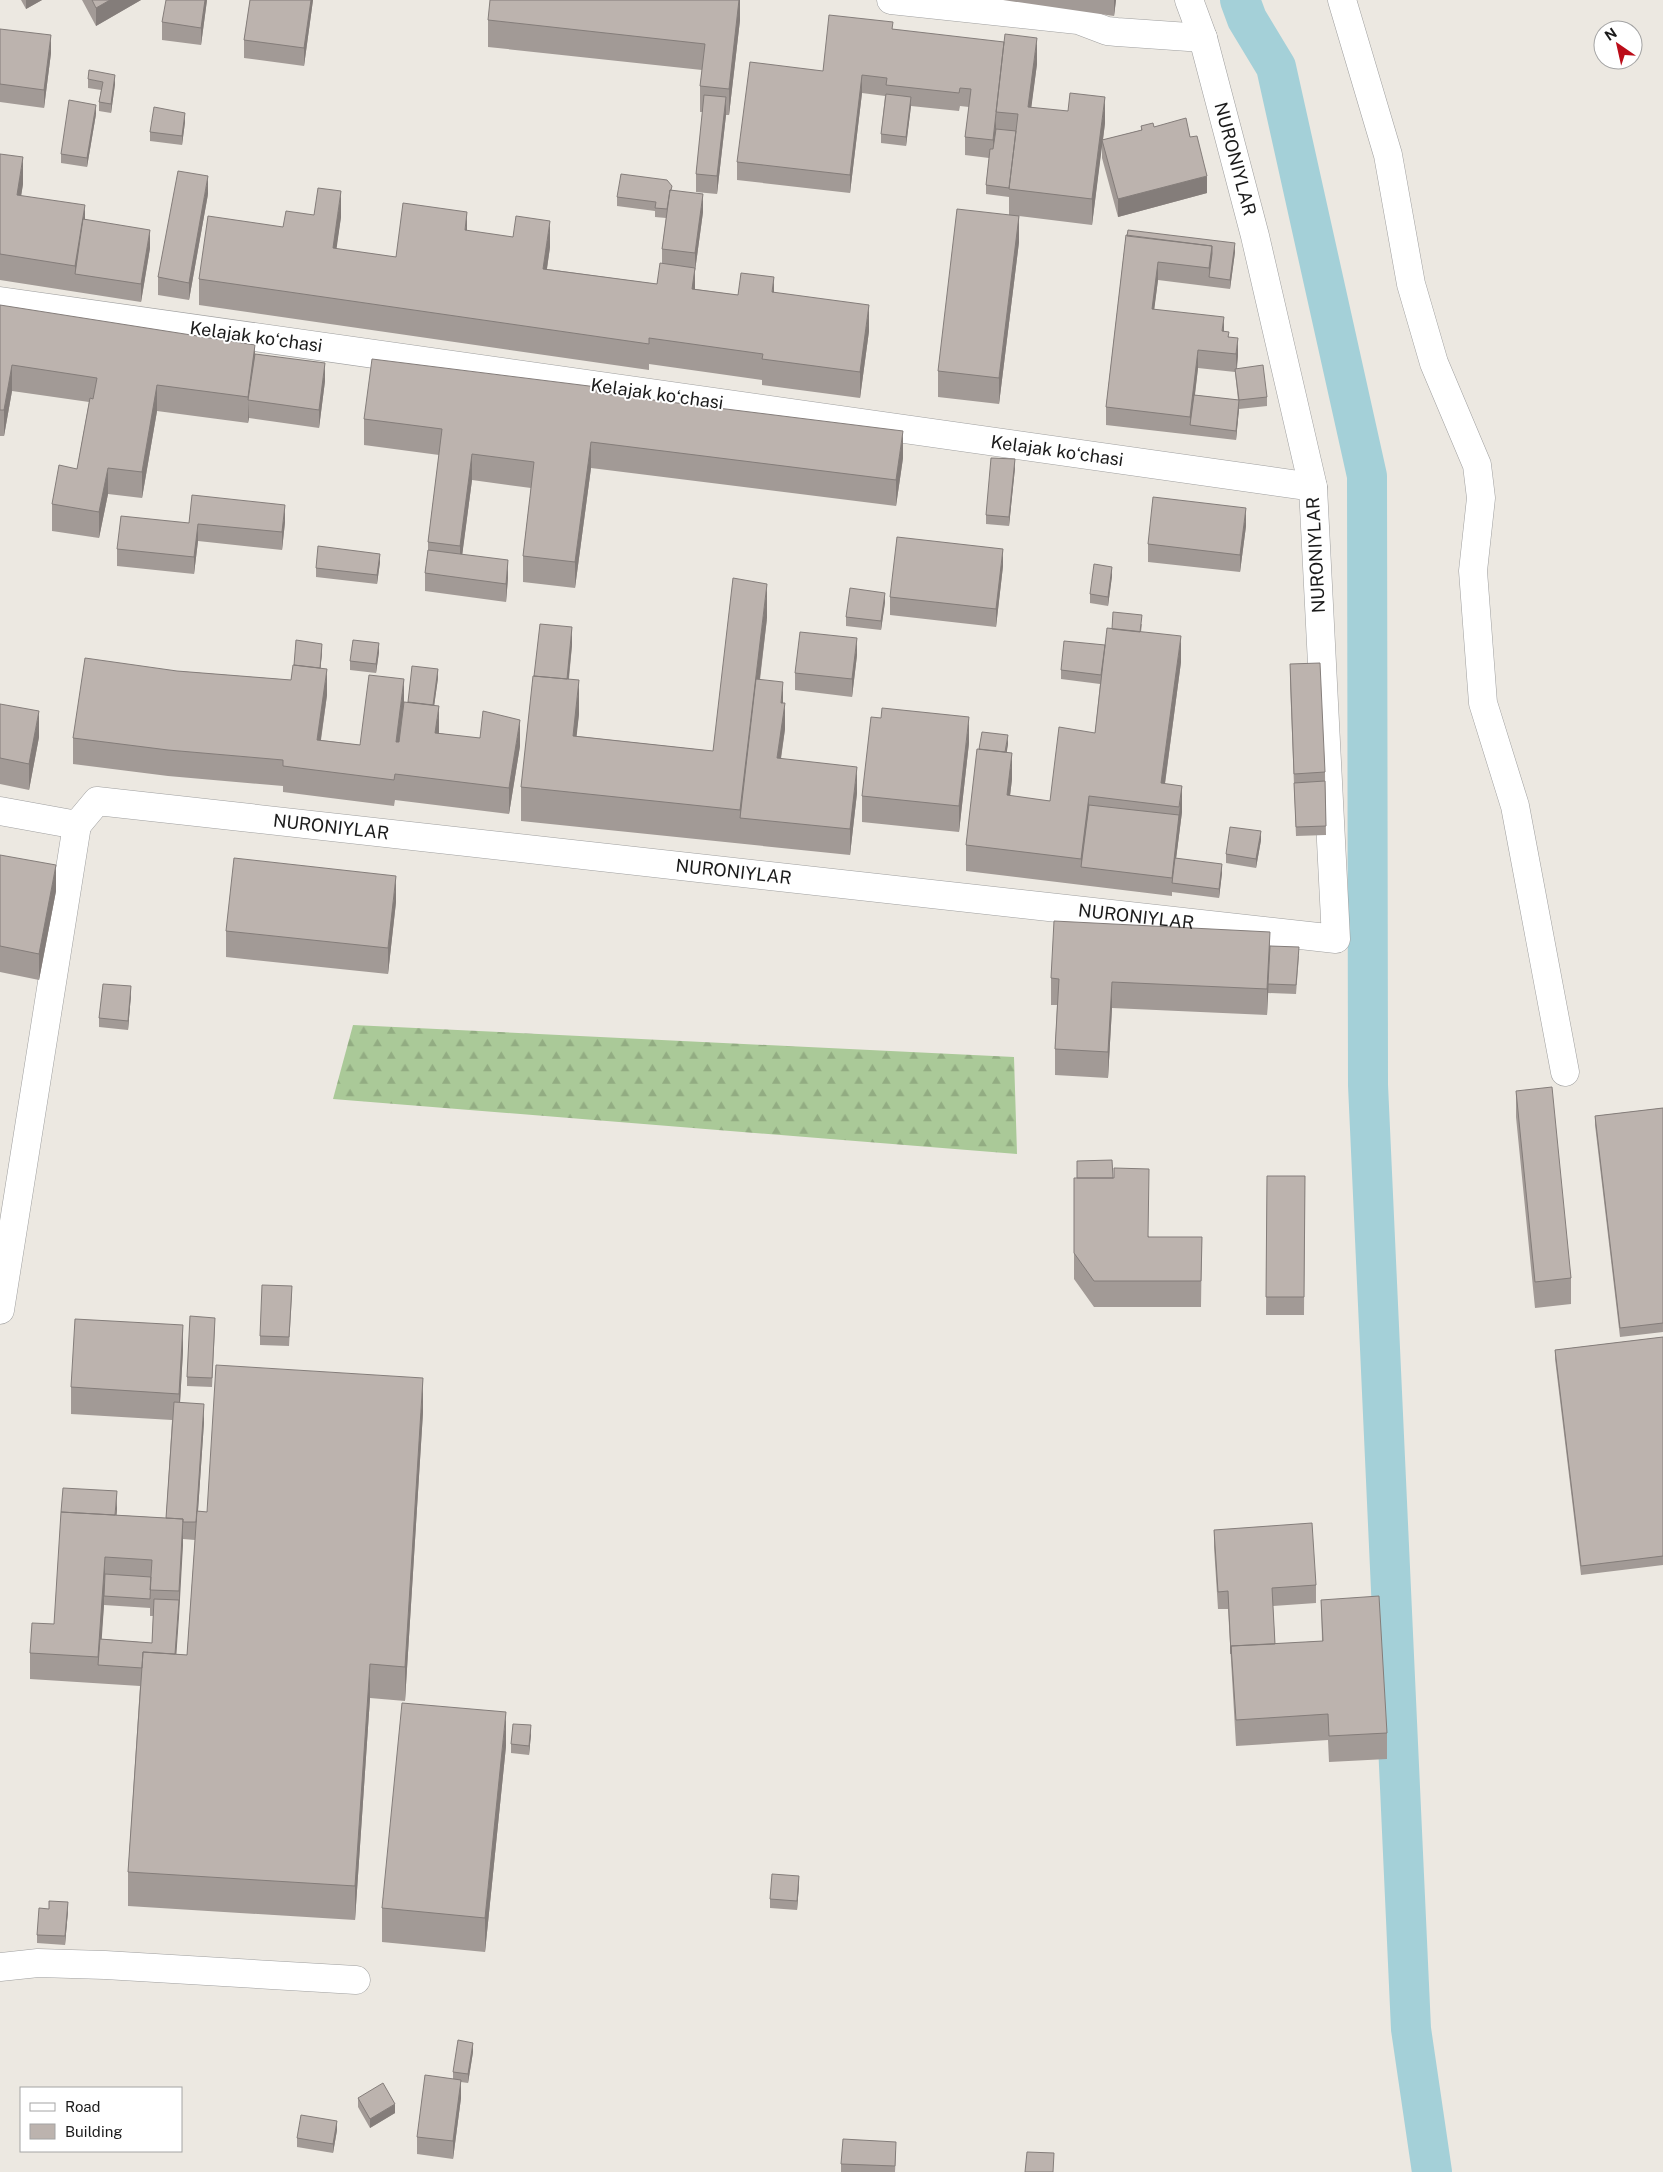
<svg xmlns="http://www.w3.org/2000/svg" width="1663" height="2172" viewBox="0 0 1663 2172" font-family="'Public Sans',sans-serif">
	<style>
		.forest { fill: url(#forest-firs) }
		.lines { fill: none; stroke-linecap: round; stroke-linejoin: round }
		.canal { stroke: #a4d0d8; stroke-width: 40 }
		.minor-casing { stroke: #9f9f9f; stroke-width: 29 }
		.minor { stroke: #fff; stroke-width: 28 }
		.wall { fill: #a29a96; fill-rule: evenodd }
		.shaded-wall { fill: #847d7a }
		.building { fill: #bcb3ae; stroke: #847d7a }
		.labels { text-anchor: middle; stroke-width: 4; stroke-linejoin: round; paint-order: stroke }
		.street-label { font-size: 18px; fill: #1b1b1b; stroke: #fff }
	</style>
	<defs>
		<pattern id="forest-firs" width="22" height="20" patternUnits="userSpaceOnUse" patternTransform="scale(1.25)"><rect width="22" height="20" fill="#aac998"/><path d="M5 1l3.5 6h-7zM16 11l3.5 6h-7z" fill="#92ac82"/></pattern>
	</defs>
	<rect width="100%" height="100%" fill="#ece8e1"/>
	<!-- forest -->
	<path class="forest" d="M353 1025 1014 1057 1017 1154 333 1099Z"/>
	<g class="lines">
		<!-- canal -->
		<path class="canal" d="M1240 0 1247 19 1276 67 1367 476 1368 1085 1411 2029 1432 2172"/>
		<defs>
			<g id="minor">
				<path d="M891 0 1078 20 1107 31 1117 32 1203 38"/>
				<path d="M1342 0 1388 155 1411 284 1434 363 1477 465 1481 498 1473 571 1483 703 1515 806 1565 1072"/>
				<path d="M0 301 1313 487"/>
				<path id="s1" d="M0 811 77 825 97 801 1336 939 1313 487 1255 236 1203 38 1189 0"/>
				<path d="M0 1310 77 825"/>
				<path d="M0 1967 38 1963 105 1965 356 1980"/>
			</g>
		</defs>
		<!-- minor casing -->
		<use href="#minor" class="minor-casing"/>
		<!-- minor -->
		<use href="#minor" class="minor"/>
	</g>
	<!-- wall -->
	<path class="wall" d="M21 0H42L26 9Z
		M82 0H141L96 26Z
		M207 0 201 45 162 40V22Z
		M250 0H313L304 66 244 58V40Z
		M740 0V20L729 115H726L717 194 696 192V174L703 112H700V86L702 70 488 47V20Z
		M1003 0H1116L1114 16Z
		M0 29 51 53 44 108 0 102Z
		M893 29 1037 64 1031 107 1105 123 1103 140 1141 130V126L1154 127 1190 137 1207 193 1118 217 1102 158V143L1092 225 1019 216V242L999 404 938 397V371L1009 215V197L986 194V185L989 158 965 155V137L969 107 960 106 959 111 911 106 906 146 881 143V134L885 96 862 93 850 193 737 180V162L823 71Z
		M88 79 115 84 111 113 99 111V102L101 90 88 88Z
		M96 114 87 167 61 163V154Z
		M185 122 182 145 150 141V132Z
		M0 154 23 184 21 196 85 219 150 248 141 302 0 280Z
		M672 190 703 212 695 271V289L738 295 774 292 869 331 860 398 762 385V380L649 364V370L199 305V279L283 227 314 215 341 217 336 249 396 257 467 231 550 247 547 269 657 284 662 264V249L666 218 655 217V211L617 206V197Z
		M208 194 189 300 158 295V277Z
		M1126 235 1235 252 1230 289 1158 280 1154 309 1224 331 1229 337 1238 356 1237 369 1267 397V406L1239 409 1236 440 1106 425V407ZM1198 368 1235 372 1238 400 1195 395Z
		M0 305 255 354 325 381 319 428 249 418 248 423 157 411 142 498 108 494 99 538 52 531V504L77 469 89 402 12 391 4 436H0Z
		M597 393 903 458 896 506 591 468 575 588 523 582V556L531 488 472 480 462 555 508 578 506 602 425 591V573L428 550V542L439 455 364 445V419Z
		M1015 468 1009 526 986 524V515Z
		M285 522 282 550 198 541 194 574 117 566V549L189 523Z
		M1246 526 1240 572 1148 562V544Z
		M380 562 377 584 316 577V568Z
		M1003 566 996 627 890 615V597Z
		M1112 576 1108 606 1090 603V594Z
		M885 602 881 630 846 626V617Z
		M767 618 760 680 783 703 785 729 781 759 857 793 850 855 521 821V787L534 676 572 645 569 679 579 714 576 736 713 751Z
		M1142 624 1141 632 1181 662 1165 784 1182 786V812L1176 858 1222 873 1219 898 1172 892V891V896L966 871V845L979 749 1008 744 1006 753 1012 779 1010 796 1050 801 1095 733 1100 684 1061 679V670L1105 645 1112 629Z
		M379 652 376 673 350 670V661Z
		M322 653 320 668 327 695 321 740 360 745 404 705 438 678 434 706 439 733 520 746 509 814 395 800 394 806 283 792V786L168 776 73 764V738L177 671 291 680 294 665Z
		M857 655 852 697 795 690V673Z
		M1290 664 1325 772 1326 835 1296 836 1290 682Z
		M0 704 39 737 29 790 0 784Z
		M969 743 959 832 862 822V796Z
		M1261 840 1256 868 1226 863V854Z
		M0 855 56 891 39 980 0 972Z
		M396 902 388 974 226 957V931Z
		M1270 949 1299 956 1296 994 1268 993V986L1267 1015 1112 1008 1108 1078 1055 1075V1049L1057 1005H1051V978Z
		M131 995 128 1030 99 1027V1018Z
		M1516 1091 1571 1278V1304L1535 1308 1516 1117Z
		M1663 1108V1332L1620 1337 1595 1125V1116Z
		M1267 1176H1305L1304 1315H1266Z
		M1074 1178H1113L1149 1237H1202L1201 1307H1094L1074 1279Z
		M292 1295 289 1346 260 1345V1336Z
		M215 1327 212 1387 187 1386V1377Z
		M1663 1337V1565L1581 1575 1555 1359V1350Z
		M183 1351 180 1402 204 1422 198 1511 207 1512 423 1412 405 1701 370 1698 355 1920 128 1906V1872L140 1686 30 1679V1653L54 1624 117 1509 116 1515 166 1518 172 1420 71 1414V1387ZM183 1539 195 1540 187 1655 176 1654ZM104 1605 150 1608V1616H153L152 1643 101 1639Z
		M1214 1530 1316 1585V1603L1273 1606 1275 1644 1322 1641 1321 1600 1387 1733V1759L1329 1762 1328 1740 1236 1746 1228 1609H1218L1214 1547Z
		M531 1734 529 1755 511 1753V1744Z
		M506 1746 485 1952 382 1942V1908Z
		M799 1885 797 1910 770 1908V1899Z
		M68 1911 65 1945 37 1943V1935Z
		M473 2052 468 2083 461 2082V2098L453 2159 417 2154V2137L453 2079V2072Z
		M358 2098 395 2113 370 2128 358 2107Z
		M337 2130 333 2153 297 2147V2138Z
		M896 2151 895 2172H841V2164Z"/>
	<!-- shaded-wall -->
	<path class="shaded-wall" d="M26 0H42L26 9Z
		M110 0H141L96 26V8Z
		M205 0H207L201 45V28Z
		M311 0H313L304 66V48Z
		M739 0H740V20L729 115V89Z
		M1114 0H1116L1114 16Z
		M51 35V53L44 108V90Z
		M1037 38V64L1028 133V107Z
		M115 75V84L111 113V104Z
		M862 75V93L850 193V175Z
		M726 97V115L717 194V176Z
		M911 97V106L906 146V137Z
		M1105 97V123L1092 225V199Z
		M96 105V114L87 167V158Z
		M185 113V122L182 145V136Z
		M996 118V135L993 158V140Z
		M23 157V184L17 221V195Z
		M208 176V194L189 300V283Z
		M1207 176V193L1118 217V199Z
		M341 191V217L333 274V248Z
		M703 194V212L695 271V253Z
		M85 205V232L75 274V266Z
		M467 212V238L465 230Z
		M1019 216V242L999 404V378Z
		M550 221V247L543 295V269Z
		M150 230V248L141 302V284Z
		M1235 243V252L1230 289V280Z
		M1212 246V263L1209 277V286V268Z
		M1158 262V280L1152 327V309Z
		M695 268V294L692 289Z
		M774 277V303L772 292Z
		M869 305V331L860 398V372Z
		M1224 317V335L1222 331Z
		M1238 338V356L1236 372V354Z
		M255 345V371L248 400 249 418 248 423V397Z
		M1198 350V368L1191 425H1190V434V417Z
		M325 363V381L319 428V410Z
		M12 365V391L4 436V410Z
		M157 385V411L142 498V472Z
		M1239 400V409L1236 440V431Z
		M903 431V458L896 506V480Z
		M591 442V468L575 588V562Z
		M472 454V480L460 572V546Z
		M1015 459V468L1009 526V517Z
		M108 468V494L99 538V512Z
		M285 505V522L282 550V532Z
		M1246 508V526L1240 572V555Z
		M198 524V541L194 574V557Z
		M1003 549V566L996 627V609Z
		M380 554V562L377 584V575Z
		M508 560V578L506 602V584Z
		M1112 567V576L1108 606V597Z
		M767 584V618L743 818H740V810Z
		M885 593V602L881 630V621Z
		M572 627V645L565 713V695Z
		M1181 636V662L1162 805 1161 783Z
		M857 638V655L852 697V679Z
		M379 643V652L376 673V664Z
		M322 644V653L318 694V685Z
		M327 669V695L317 766V740Z
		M438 669V678L433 714V705Z
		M404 679V705L396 768V742Z
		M579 680V714L573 770V736Z
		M783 682V708L781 703Z
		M785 703V729L777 784V758Z
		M439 706V732L435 759V733Z
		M39 711V737L29 790V764Z
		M969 717V743L959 832V806Z
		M520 720V746L509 814V788Z
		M1008 735V744L1003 778V769Z
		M1012 753V779L1007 821V795Z
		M857 767V793L850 855V829Z
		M1182 786V812L1173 883H1172V896V878Z
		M1089 796V822L1081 867V859Z
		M1261 831V840L1256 868V859Z
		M1222 864V873L1219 898V889Z
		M56 865V891L39 980V954Z
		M396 876V902L388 974V948Z
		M1270 932V958L1267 1015V989Z
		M1112 982V1008L1108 1078V1052Z
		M131 986V995L128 1030V1021Z
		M183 1325V1351L179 1420V1394Z
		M423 1378V1412L405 1701V1667Z
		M204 1404V1422L196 1540V1522Z
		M117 1491V1509L115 1541V1524Z
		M183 1519V1545L179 1617V1591Z
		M105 1557V1583L104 1596V1605L100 1665H98V1657Z
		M179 1600V1617L174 1688V1670Z
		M370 1664V1698L355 1920V1886Z
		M506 1712V1746L485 1952V1918Z
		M531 1725V1734L529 1755V1746Z
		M799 1876V1885L797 1910V1901Z
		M68 1902V1911L65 1945V1936Z
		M473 2043V2052L468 2083V2074Z
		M461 2080V2098L453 2159V2141Z
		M395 2104V2113L370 2128V2119Z
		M337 2121V2130L333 2153V2144Z"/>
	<!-- building -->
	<path class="building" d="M92 0H110L96 8Z
		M166 0H205L201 28 162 22Z
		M250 0H311L304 48 244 40Z
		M490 0H739L729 89 700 86 705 44 488 20Z
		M829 15 893 22 892 29 1004 42 993 140 965 137 971 89 960 88 959 93 886 85 887 78 862 75 850 175 737 162 750 62 823 71Z
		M0 29 51 35 44 90 0 84Z
		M1005 34 1037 38 1028 107 1068 111 1070 93 1105 97 1092 199 1009 189 1018 114 996 112Z
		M89 70 115 75 111 104 99 102 103 82 88 79Z
		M886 94 911 97 906 137 881 134Z
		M704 95 726 97 717 176 696 174Z
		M69 100 96 105 87 158 61 154Z
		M154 107 185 113 182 136 150 132Z
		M1186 118 1190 137 1197 136 1207 176 1118 199 1102 140 1142 130 1141 126 1153 123 1154 127Z
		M996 129 1016 131 1009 188 986 185 990 149H993Z
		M0 154 23 157 17 195 85 205 75 266 0 254Z
		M178 171 208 176 189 283 158 277Z
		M621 174 667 180 672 186 671 190H670L667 209 655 208 656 202 617 197Z
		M318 188 341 191 333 248 396 257 403 203 467 212 465 230 513 237 516 216 550 221 543 269 657 284 660 263 695 268 692 289 738 295 741 273 774 277 772 292 869 305 860 372 762 359 763 354 649 338V344L199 279 208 216 283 227 286 211 314 215Z
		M670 190 703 194 695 253 662 249Z
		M957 209 1019 216 999 378 938 371Z
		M83 219 150 230 141 284 75 274Z
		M1128 230 1235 243 1230 280 1209 277 1212 254V246L1127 236Z
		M1126 235 1212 246 1209 268 1158 262 1152 309 1224 317 1222 331 1229 332 1228 337 1238 338 1236 354 1198 350 1190 417 1106 407Z
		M0 305 255 345 248 397 157 385 142 472 108 468 99 512 52 504 59 465 77 469 90 398 93 399 97 378 12 365 4 410H0Z
		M255 354 325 363 319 410 248 400Z
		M372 359 597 387V393L903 431 896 480 591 442 575 562 523 556 534 462 472 454 460 546 428 542 442 429 364 419Z
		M1263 365 1267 397 1239 400 1235 369Z
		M1194 395 1239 400 1236 431 1190 425Z
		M991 458 1015 459 1009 517 986 515Z
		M192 495 285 505 282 532 198 524 194 557 117 549 121 516 189 523Z
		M1153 497 1246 508 1240 555 1148 544Z
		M897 537 1003 549 996 609 890 597Z
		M318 546 380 554 377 575 316 568Z
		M428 550 508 560 506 584 425 573Z
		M1094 564 1112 567 1108 597 1090 594Z
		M733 578 767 584 740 810 521 787 533 676 579 680 573 736 713 751Z
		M850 588 885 593 881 621 846 617Z
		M1113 612 1142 615 1140 632 1112 629Z
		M540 624 572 627 567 679 534 676Z
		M1107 628 1181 636 1161 783 1182 786 1179 807 1089 796 1081 859 966 845 977 749 1012 753 1007 795 1050 801 1059 727 1095 733Z
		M800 632 857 638 852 679 795 673Z
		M296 640 322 644 320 668 294 665Z
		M353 640 379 643 376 664 350 661Z
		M1064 641 1105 645 1101 675 1061 670Z
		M85 658 177 671 291 680 293 665 327 669 317 740 360 745 369 675 404 679 396 742H399L404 702 439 706 435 733 480 738 483 711 520 720 509 788 395 774 394 780 283 766V760L168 750 73 738Z
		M1320 663 1325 772 1294 774 1290 664Z
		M412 666 438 669 433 705 408 702Z
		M756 679 783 682 781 703H785L777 758 857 767 850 829 740 818Z
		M0 704 39 711 29 764 0 758Z
		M882 708 969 717 959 806 862 796 871 717 881 718Z
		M982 732 1008 735 1005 752 979 749Z
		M1325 781 1326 826 1296 827 1294 783Z
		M1089 805 1179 815 1172 878 1081 867Z
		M1230 827 1261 831 1256 859 1226 854Z
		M0 855 56 865 39 954 0 946Z
		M234 858 396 876 388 948 226 931Z
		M1175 858 1222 864 1219 889 1172 883Z
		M1054 921 1270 932 1267 989 1112 982 1108 1052 1055 1049 1059 979 1051 978Z
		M1270 946 1299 947 1296 985 1268 984Z
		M103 984 131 986 128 1021 99 1018Z
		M1552 1087 1571 1278 1535 1282 1516 1091Z
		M1663 1108V1323L1620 1328 1595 1116Z
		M1112 1160 1113 1178H1077V1161Z
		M1114 1168 1149 1169 1148 1237H1202L1201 1281H1094L1074 1253V1178H1114Z
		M1267 1176H1305L1304 1297H1266Z
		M262 1285 292 1286 289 1337 260 1336Z
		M190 1316 215 1318 212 1378 187 1377Z
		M75 1319 183 1325 179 1394 71 1387Z
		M1663 1337V1556L1581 1566 1555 1350Z
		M216 1365 423 1378 405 1667 370 1664 355 1886 128 1872 143 1652 187 1655 197 1511 207 1512Z
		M174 1402 204 1404 196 1522H183V1519L166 1518Z
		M63 1488 117 1491 115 1515 61 1512Z
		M61 1512 183 1519 179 1591 150 1590 152 1560 105 1557 98 1657 30 1653 32 1623 54 1624Z
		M1312 1523 1316 1585 1272 1588 1275 1644 1231 1646V1654L1228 1591 1218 1592 1214 1530Z
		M105 1574 151 1577 150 1599 104 1596Z
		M1379 1596 1387 1733 1329 1736 1328 1714 1236 1720 1231 1646 1323 1641 1321 1600Z
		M154 1599 179 1600 175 1654 143 1652 142 1668 98 1665 100 1639 152 1643Z
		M402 1703 506 1712 485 1918 382 1908Z
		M513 1724 531 1725 529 1746 511 1744Z
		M772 1874 799 1876 797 1901 770 1899Z
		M49 1901 68 1902 65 1936 37 1935 39 1908 49 1909Z
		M458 2040 473 2043 468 2074 453 2072Z
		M425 2075 461 2080 453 2141 417 2137Z
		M383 2083 395 2104 370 2119 358 2098Z
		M301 2115 337 2121 333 2144 297 2138Z
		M843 2139 896 2142 895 2166 841 2164Z
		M1027 2152 1054 2153 1053 2172H1025Z"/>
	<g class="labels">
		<!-- street labels -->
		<g class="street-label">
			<text transform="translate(1235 159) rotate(75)" y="6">NURONIYLAR</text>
			<text transform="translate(256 337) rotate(8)" y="6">Kelajak koʻchasi</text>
			<text transform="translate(657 394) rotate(8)" y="6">Kelajak koʻchasi</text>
			<text transform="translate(1057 451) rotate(8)" y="6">Kelajak koʻchasi</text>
			<text transform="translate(1316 555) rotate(-93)" y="6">NURONIYLAR</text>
			<text dy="6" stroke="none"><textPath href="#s1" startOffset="345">NURONIYLAR</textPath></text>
			<text dy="6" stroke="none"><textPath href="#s1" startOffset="750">NURONIYLAR</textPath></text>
			<text dy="6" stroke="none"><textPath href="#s1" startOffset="1155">NURONIYLAR</textPath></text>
		</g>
	</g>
	<!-- legend -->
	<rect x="20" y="2087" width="162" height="65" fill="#ffffff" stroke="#a4a4a4"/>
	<rect x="30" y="2103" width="25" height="8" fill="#ffffff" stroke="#a4a4a4"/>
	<text x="65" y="2112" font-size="15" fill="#1b1b1b">Road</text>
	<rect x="30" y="2124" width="25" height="15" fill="#bcb3ae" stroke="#a4a4a4"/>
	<text x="65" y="2137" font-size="15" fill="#1b1b1b">Building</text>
	<!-- north arrow -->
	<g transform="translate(1618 45) rotate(326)"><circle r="24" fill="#ffffff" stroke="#a4a4a4"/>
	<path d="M0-4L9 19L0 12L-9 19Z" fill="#bb0c18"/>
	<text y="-8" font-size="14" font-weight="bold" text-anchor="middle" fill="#1b1b1b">N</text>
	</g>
</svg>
